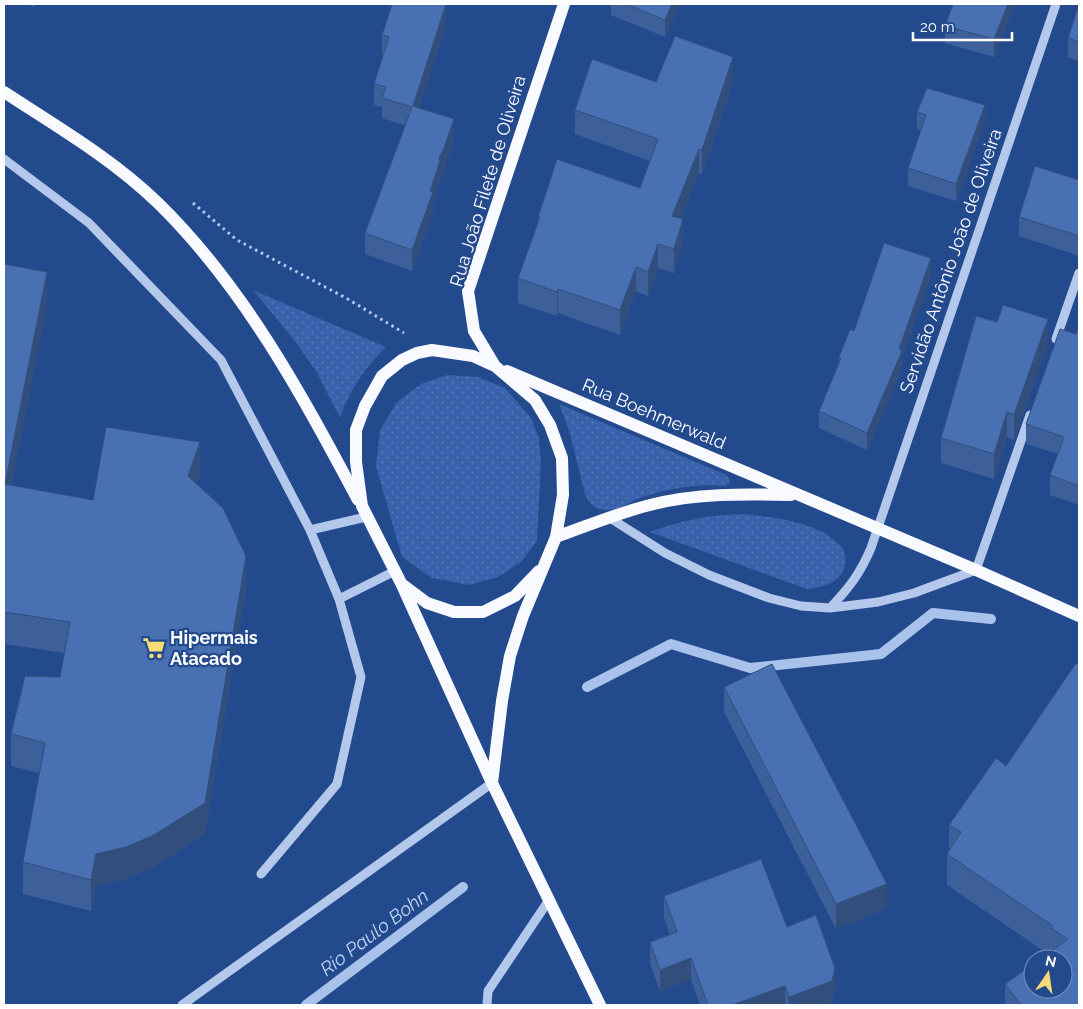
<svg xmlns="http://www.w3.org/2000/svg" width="1083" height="1009" viewBox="0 0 1083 1009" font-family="Raleway,sans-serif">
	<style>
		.grass { fill: url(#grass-dots) }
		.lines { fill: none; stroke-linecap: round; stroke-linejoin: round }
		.stream { stroke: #a8c2ec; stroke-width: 10 }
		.path { stroke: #b4c8eb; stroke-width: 3; stroke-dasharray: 2.5 4; stroke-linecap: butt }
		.minor { stroke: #b4c8eb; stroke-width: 9 }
		.major { stroke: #f8faff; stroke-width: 12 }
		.wall { fill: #3e609a }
		.shaded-wall { fill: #324e7d }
		.building { fill: #4870b3; stroke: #324e7d }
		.labels { text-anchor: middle; stroke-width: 4.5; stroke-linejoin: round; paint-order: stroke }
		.street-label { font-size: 18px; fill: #fff; stroke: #244a8e }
		.poi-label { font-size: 18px; font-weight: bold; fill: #fff; stroke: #244a8e; text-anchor: start }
		.water-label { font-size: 19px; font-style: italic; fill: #c0d3f2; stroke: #244a8e }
	</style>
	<defs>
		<pattern id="grass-dots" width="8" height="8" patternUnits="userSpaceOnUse" patternTransform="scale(1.25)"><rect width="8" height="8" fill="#3862ab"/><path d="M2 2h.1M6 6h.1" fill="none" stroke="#567ab8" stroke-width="1.8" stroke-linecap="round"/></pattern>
	</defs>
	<rect width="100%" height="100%" fill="#244a8e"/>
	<!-- grass -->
	<path class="grass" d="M253 290 386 347C365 367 349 391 340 418L316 371 294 340Z
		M447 375 478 377 505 388 531 418 539 439 541 462 537 541 521 562 498 577 469 585 432 578 402 557 376 466 380 430 397 402 421 384Z
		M559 404 726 475 730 480V482L726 486C697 483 664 489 637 499 627 503 620 510 608 510 596 510 590 505 585 494L569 430Z
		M743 514C771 517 800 520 824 533 831 537 837 543 843 548 844 553 846 559 845 564 842 583 823 587 807 589L650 532C683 520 708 515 743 514Z"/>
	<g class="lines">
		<!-- stream -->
		<path class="stream" d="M587 687 671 644 750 668 881 654 933 613 991 619
			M306 1005 463 887"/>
		<!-- path -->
		<path class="path" d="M193 203 237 240 346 298 404 333"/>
		<!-- minor -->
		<path class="minor" d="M4 159 89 223 221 360 310 530 339 599 361 677 337 784 261 874
			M1056 339 1079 273
			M610 518 665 553 709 575 769 598 801 606 830 608 878 602 914 593 976 570 1030 415
			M310 530 366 517
			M339 599 395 571
			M830 608C849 588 860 574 871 548L1056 4
			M182 1005 492 783
			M487 1005 488 991 549 900"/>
		<!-- major -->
		<path class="major" d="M4 92C56 126 113 159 158 203 244 287 302 395 358 500
			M495 366 474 331 468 291 564 4
			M507 371 976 570 1079 616
			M556 537C587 526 618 513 650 505 696 493 744 494 791 495
			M403 585 427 603 454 612H483L515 596 539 571
			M492 783 502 701 510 656 523 616 556 537 563 495 562 458 550 425 535 400 495 366 473 356 432 350 417 353 402 360 382 376 365 406 356 430V462L362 506 402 585 492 783 600 1005"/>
	</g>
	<!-- wall -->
	<path class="wall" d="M26 4H35L34 7Z
		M611 4H679L665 37 611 15Z
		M1015 4 994 57 945 43V26Z
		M1079 4V61L1068 57V38Z
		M446 24 419 108 454 139 443 172 440 178V182L433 202V213L412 271 365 254V233L406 126 382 118V107L374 105V84L383 56H382V35Z
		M733 81 702 174 699 173 681 218 683 243 674 273 658 268 648 296 636 291 620 335 558 313 557 316 518 303V278L538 222V217L640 188 650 161 575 134V110L656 82Z
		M917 112 985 122 956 201 908 186V168L921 130 917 129Z
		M1079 180V256L1019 236V217Z
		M4 264 47 304 11 486 93 500 200 474 196 484 246 588 205 834 154 867 126 879 96 886 91 911 23 894V862L39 773 11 766V734L60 677 65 653 4 644Z
		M931 275 902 358V368L867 450 819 428V411L839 364V357L854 331Z
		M1079 324V505L1050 495V475L1058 454 1026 444V424L1076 334Z
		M1048 344 1014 440 1007 437 994 479 941 463V438Z
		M1076 663 1079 1005H1005V984L1048 954 947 885V854L949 850V825L1006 766Z
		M724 687 887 909 836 929 724 712Z
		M664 896 787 927 835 989 832 1002 824 1005H700L691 980 660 991 650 964V942L670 935 664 918Z"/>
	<!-- shaded-wall -->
	<path class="shaded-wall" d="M446 4V24L413 127V106Z
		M672 4H679L665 37V20Z
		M1008 4H1015L994 57V39Z
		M733 57V81L702 174V150Z
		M985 105V122L956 201V184Z
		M454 119V139L443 172 440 178V182L433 202V213L412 271V250L439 158Z
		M699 149V173L672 240V216Z
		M683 219V243L674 273V249Z
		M658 244V268L648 296V272Z
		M931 258V275L902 358V368L867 450V433L899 349Z
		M636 267V291L620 335V310Z
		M47 272V304L5 516V484Z
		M558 289V313L557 316V292Z
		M1048 319V344L1014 440V415Z
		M1007 412V437L994 479V454Z
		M200 442V474L188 508V476Z
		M246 556V588L205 834 154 867 126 879 96 886 91 911V880L96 854Z
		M887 884V909L836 929V904Z
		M691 958V980L660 991V970Z
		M835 968V989L832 1002 824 1005H789V997Z
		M785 986V1005H732Z"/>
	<!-- building -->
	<path class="building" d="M392 4H446L413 106 454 119 443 151 439 158 440 161 430 191 433 192 412 250 365 233 412 107 382 98 386 87 374 84 389 37 382 35Z
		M626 4H672L665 20Z
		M953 4H1008L994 39 945 26Z
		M1079 4V42L1068 38Z
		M675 36 733 57 702 150 699 149 672 216 683 219 674 249 658 244 648 272 636 267 620 310 558 289 557 292 518 278 540 217H538L557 159 640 188 658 139 575 110 592 59 656 82Z
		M927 88 985 105 956 184 908 168 926 115 917 112Z
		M1035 166 1079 180V236L1019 217Z
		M884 243 931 258 899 349 902 351 867 433 819 411 841 358 839 357 850 329 854 331Z
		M4 264 47 272 5 484 93 500 106 427 200 442 188 476 223 508 246 556 205 803 154 835 126 847 96 854 91 880 23 862 45 743 11 734 25 676 60 677 70 622 4 612Z
		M1003 305 1048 319 1014 415 1007 412 994 454 941 438 976 316 997 322Z
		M1079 324V486L1050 475 1064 437 1026 424 1060 329 1076 334Z
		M1076 663 1079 665V1005H1021L1005 984 1033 964V989H1063V959H1040L1068 939 1051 928 1053 926 947 854 961 832 949 825 996 758 1006 766Z
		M772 664 887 884 836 904 724 687Z
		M761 859 787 927 816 915 835 968 832 981 789 997 785 986 732 1005H708L691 958 660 970 650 942 677 932 664 896Z"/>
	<!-- icons -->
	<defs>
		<symbol id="supermarket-bare" viewBox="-9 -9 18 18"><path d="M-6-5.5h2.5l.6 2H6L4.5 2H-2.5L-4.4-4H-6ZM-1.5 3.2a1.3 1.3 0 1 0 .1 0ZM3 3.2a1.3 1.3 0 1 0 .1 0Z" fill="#f6db77" stroke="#244a8e" stroke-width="2.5" paint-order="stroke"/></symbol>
	</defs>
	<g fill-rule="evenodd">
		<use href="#supermarket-bare" x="138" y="632" width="32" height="32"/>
	</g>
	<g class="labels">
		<!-- street labels -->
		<g class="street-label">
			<text transform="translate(488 181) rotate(-73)" y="6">Rua João Filete de Oliveira</text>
			<text transform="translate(951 261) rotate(-71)" y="6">Servidão Antônio João de Oliveira</text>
			<text transform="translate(654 414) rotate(23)" y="6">Rua Boehmerwald</text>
		</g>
		<!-- poi labels -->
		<g class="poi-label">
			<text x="170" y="644">Hipermais<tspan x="170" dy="21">Atacado</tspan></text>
		</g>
		<!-- water labels -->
		<g class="water-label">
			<text transform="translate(374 932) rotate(-37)" y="7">Rio Paulo Bohn</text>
		</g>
	</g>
	<!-- border -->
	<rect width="1083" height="1009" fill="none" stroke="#ffffff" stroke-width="10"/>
	<!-- north arrow -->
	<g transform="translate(1048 974) rotate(13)"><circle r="24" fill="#244a8e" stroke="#7c92bb"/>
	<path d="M0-4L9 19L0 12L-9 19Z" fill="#f6db77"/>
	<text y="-8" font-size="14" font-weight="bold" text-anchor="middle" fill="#ffffff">N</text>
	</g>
	<!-- scale -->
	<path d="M913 32v8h99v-8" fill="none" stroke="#ffffff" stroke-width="2.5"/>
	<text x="920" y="32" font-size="15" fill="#ffffff" stroke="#244a8e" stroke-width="4" paint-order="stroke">20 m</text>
</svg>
